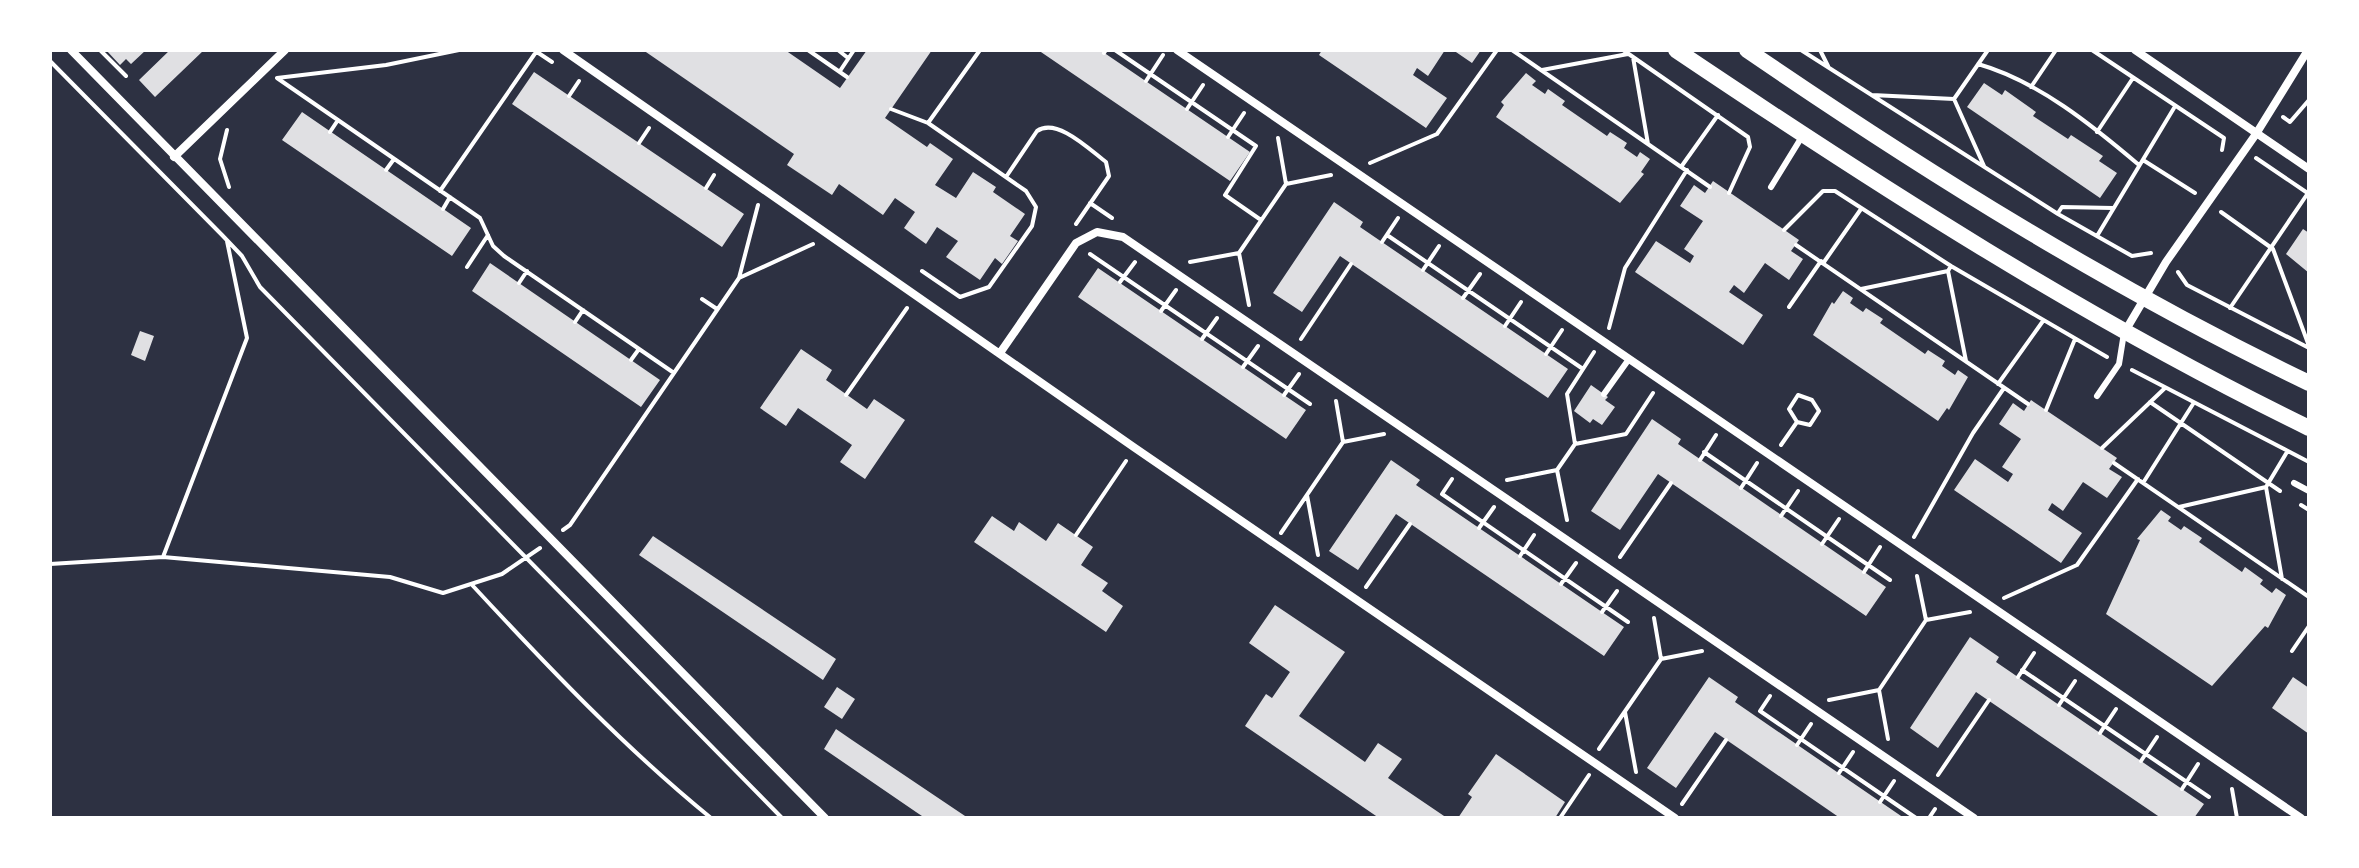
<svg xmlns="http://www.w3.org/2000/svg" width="2359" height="868" viewBox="0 0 2359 868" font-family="'Roboto Serif',serif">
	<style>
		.building { fill: #e0e0e3 }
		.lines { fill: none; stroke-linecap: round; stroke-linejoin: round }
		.path { stroke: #fff; stroke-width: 4 }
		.service { stroke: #fff; stroke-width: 6 }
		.minor { stroke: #fff; stroke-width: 8 }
		.secondary { stroke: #fff; stroke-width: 16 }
	</style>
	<rect width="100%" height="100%" fill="#2d3142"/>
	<!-- building -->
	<path class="building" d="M106 50H146L131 64 126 59 120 65Z
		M170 50H204L155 97 139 80Z
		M643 50H785L840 88 867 50H932L885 118 927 147 930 143 953 159 935 185 956 198 973 172 996 187 993 192 1025 214 1010 236 1018 241 1002 264 995 258 980 280 946 257 958 241 937 227 926 244 904 228 915 212 895 198 883 215 839 184 832 195 787 165 794 154Z
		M1038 50H1100L1250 152 1230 181Z
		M1322 50H1445L1428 76 1417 68 1413 75 1447 98 1426 128 1319 55Z
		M1453 50H1481L1472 63Z
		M534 72 744 214 722 247 512 104Z
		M1526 73 1536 81 1532 85 1545 94 1548 89 1565 101 1562 105 1607 136 1610 132 1627 143 1624 148 1637 157 1640 152 1650 159 1641 172 1644 174 1620 203 1496 117 1504 105 1501 102Z
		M1984 83 2002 95 2005 90 2036 112 2033 116 2068 139 2071 135 2103 156 2099 161 2117 173 2100 198 1967 107Z
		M302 112 471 228 452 256 282 140Z
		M1713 181 1799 240 1791 251 1803 259 1789 280 1765 263 1744 293 1734 285 1729 292 1763 315 1743 345 1635 272 1656 241 1690 263 1694 256 1684 249 1703 221 1680 206 1694 185 1705 193Z
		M1334 202 1363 222 1360 227 1568 369 1548 398 1340 256 1302 312 1273 293Z
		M2303 229 2309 233V273L2286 254Z
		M490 263 660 380 641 407 472 291Z
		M1098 268 1306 410 1286 439 1078 297Z
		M1843 291 1853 298 1850 303 1863 312 1866 308 1883 319 1880 323 1925 354 1928 350 1945 361 1942 366 1955 375 1958 370 1968 377 1949 410 1947 408 1938 421 1813 335 1832 302 1834 304Z
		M140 331 154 336 145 361 131 355Z
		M801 349 832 370 826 380 867 409 874 399 905 420 865 479 840 462 852 445 798 408 786 426 760 408Z
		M1591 385 1608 397 1605 400 1615 407 1602 425 1593 419 1590 423 1574 411Z
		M2031 400 2117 458 2109 469 2122 477 2107 498 2083 482 2063 511 2052 503 2048 510 2082 533 2061 563 1954 490 1975 459 2008 482 2013 474 2002 467 2021 439 1999 424 2013 403 2024 411Z
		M1652 419 1681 439 1678 444 1886 587 1866 616 1658 474 1620 530 1591 511Z
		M1391 460 1420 480 1416 485 1624 627 1604 656 1396 514 1358 570 1329 551Z
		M2161 510 2171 517 2168 521 2181 530 2184 526 2202 538 2199 542 2242 572 2245 567 2263 580 2260 584 2272 593 2276 588 2286 595 2268 628 2265 626 2212 686 2106 614 2140 540 2137 539Z
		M992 516 1014 531 1019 522 1046 541 1058 523 1093 547 1081 565 1108 583 1102 591 1123 606 1106 632 974 542Z
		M653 536 836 659 823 680 639 555Z
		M1275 605 1345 652 1299 716 1365 762 1378 743 1402 759 1388 778 1447 818H1379L1245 726 1266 694 1272 698 1290 672 1249 643Z
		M1970 637 1999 657 1996 662 2204 804 2194 818H2161L1976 692 1938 748 1910 728Z
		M1709 677 1738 697 1735 702 1904 818H1840L1715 732 1676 788 1647 768Z
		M2293 677 2309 688V734L2272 708Z
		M837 687 855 699 842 719 824 707Z
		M836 729 852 740 968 818H925L916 812 824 749Z
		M1496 754 1565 802 1555 818H1458L1472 797 1468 794Z"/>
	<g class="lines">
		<!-- path -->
		<path class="path" d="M100 50 126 76
			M534 50 552 62
			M808 50 847 77
			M838 50 848 58
			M1115 50 1256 146 1225 195 1261 220
			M1512 50 1710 187
			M1623 50 1748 137 1750 147 1729 193
			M1801 50 2058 214 2132 256 2151 253
			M1820 50 1828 66
			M2092 50 2224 138 2222 150
			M1104 53 1106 50
			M1633 57 1648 144
			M50 61 222 235 242 256 260 287 782 818
			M1978 64C2038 81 2093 126 2139 165
			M1542 70 1628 54
			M840 71 854 50
			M277 78 480 218 493 246 504 256 674 373
			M277 78 386 65 459 50
			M1146 81 1163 55
			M2031 87 2056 50
			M1872 95 1954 99
			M569 96 579 81
			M1954 99 1984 166
			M1954 99 1988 50
			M891 109 928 123 1026 191 1036 207 1032 226 989 287 960 297 922 271
			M1187 109 1203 85
			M2283 117 2290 122 2309 100
			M928 123 980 50
			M227 130 220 159 229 187
			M330 132 338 120
			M2097 132 2133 78
			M1228 137 1244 113
			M1278 138 1286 184
			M639 143 649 128
			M2256 158 2309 194
			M2143 160 2195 193
			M1370 163 1437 134 1497 50
			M1681 167 1718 115
			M386 170 394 159
			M1006 177 1037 131C1057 117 1090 150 1106 162L1109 176 1076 224
			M706 188 714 175
			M440 191 536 52
			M1090 203 1112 218
			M443 209 450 197
			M2221 212 2273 249 2309 346
			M2058 213 2062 207 2113 208
			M1784 230 1823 191H1835L1951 266 2107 357
			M1387 235 1583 369
			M2097 236 2174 108
			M1382 242 1398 218
			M1796 245 2028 404
			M1239 253 1249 305
			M1090 254 1310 404
			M1190 262 1239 253 1286 184 1331 175
			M1824 262 1861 209
			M1951 266 1948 271 1966 361
			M467 267 488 235
			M1423 270 1439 246
			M2178 272 2187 285 2309 348
			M739 278 813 244
			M1120 282 1135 262
			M519 283 527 271
			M1861 289 1948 271
			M1463 298 1480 274
			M702 299 717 309
			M1789 307 1821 261
			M2230 308 2308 193
			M1161 311 1176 290
			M575 322 583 310
			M1505 326 1521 302
			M1609 328 1625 268 1687 170
			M1202 339 1217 318
			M1301 339 1351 264
			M1546 354 1562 330
			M631 360 639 349
			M1243 367 1258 346
			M2132 370 2309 462
			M1998 384 2043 321
			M846 395 907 308
			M1284 395 1299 374
			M1798 395 1812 400 1819 411 1810 425 1797 422 1789 409Z
			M2150 402 2280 491
			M2046 410 2075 339
			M1343 442 1384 434
			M1575 444 1626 434 1653 393
			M1781 445 1797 422
			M2102 448 2165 388
			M1704 452 1890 580
			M1700 460 1716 435
			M2114 463 2309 597
			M1452 479 1442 494 1628 622
			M1507 480 1557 470
			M2143 483 2193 404
			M1741 488 1757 463
			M1307 495 1318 555
			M2301 505 2309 510
			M2179 507 2266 487
			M1781 516 1798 491
			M1567 520 1557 470 1575 444 1567 394 1594 352
			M1479 528 1494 507
			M563 530 570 525 739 278 758 205
			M1281 533 1343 442 1336 401
			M1076 535 1126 461
			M1914 537 1973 433 2004 388
			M1822 544 1839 519
			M1520 556 1534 535
			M163 557 247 338 227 241
			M1620 557 1671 483
			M50 564 163 557 390 577 443 593 502 574 540 548
			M1864 572 1880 547
			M2282 579 2266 487 2287 452
			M1561 584 1576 563
			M473 586C549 668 625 748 711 818
			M1366 587 1410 524
			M2004 598 2077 565 2138 479
			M1602 612 1617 591
			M1926 620 1970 612
			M2292 651 2309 626
			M1661 659 1702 651
			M2022 670 2209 797
			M2018 677 2034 653
			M1770 696 1760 711 1916 818
			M1829 700 1879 690
			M2059 705 2075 681
			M1625 712 1636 772
			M2100 733 2116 709
			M1888 739 1879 690 1926 620 1917 576
			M1797 745 1811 724
			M1599 749 1661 659 1654 618
			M2141 761 2157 737
			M1839 773 1853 752
			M1938 775 1989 700
			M2182 789 2198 764
			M2232 789 2237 818
			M1880 802 1894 781
			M1682 804 1726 740
			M1560 818 1589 775
			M1929 818 1935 809"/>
		<!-- service -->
		<path class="service" d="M1771 187 1803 135
			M1604 394 1629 359
			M2097 396 2119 364 2124 333
			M2294 483 2309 491"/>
		<!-- minor -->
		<path class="minor" d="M71 50 825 818
			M563 50 1135 448 1675 818
			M1177 50 2301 818
			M2135 50 2309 169
			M174 157 285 50
			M2124 333 2166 262 2256 134 2308 50
			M1000 353 1076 243 1097 232 1123 237 1974 818"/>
		<!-- secondary -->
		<path class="secondary" d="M1676 50C1881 188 2087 320 2309 428
			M1747 50C1927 173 2113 289 2309 383"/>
	</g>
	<!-- border -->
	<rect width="2359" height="868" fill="none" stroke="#ffffff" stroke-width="104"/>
</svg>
